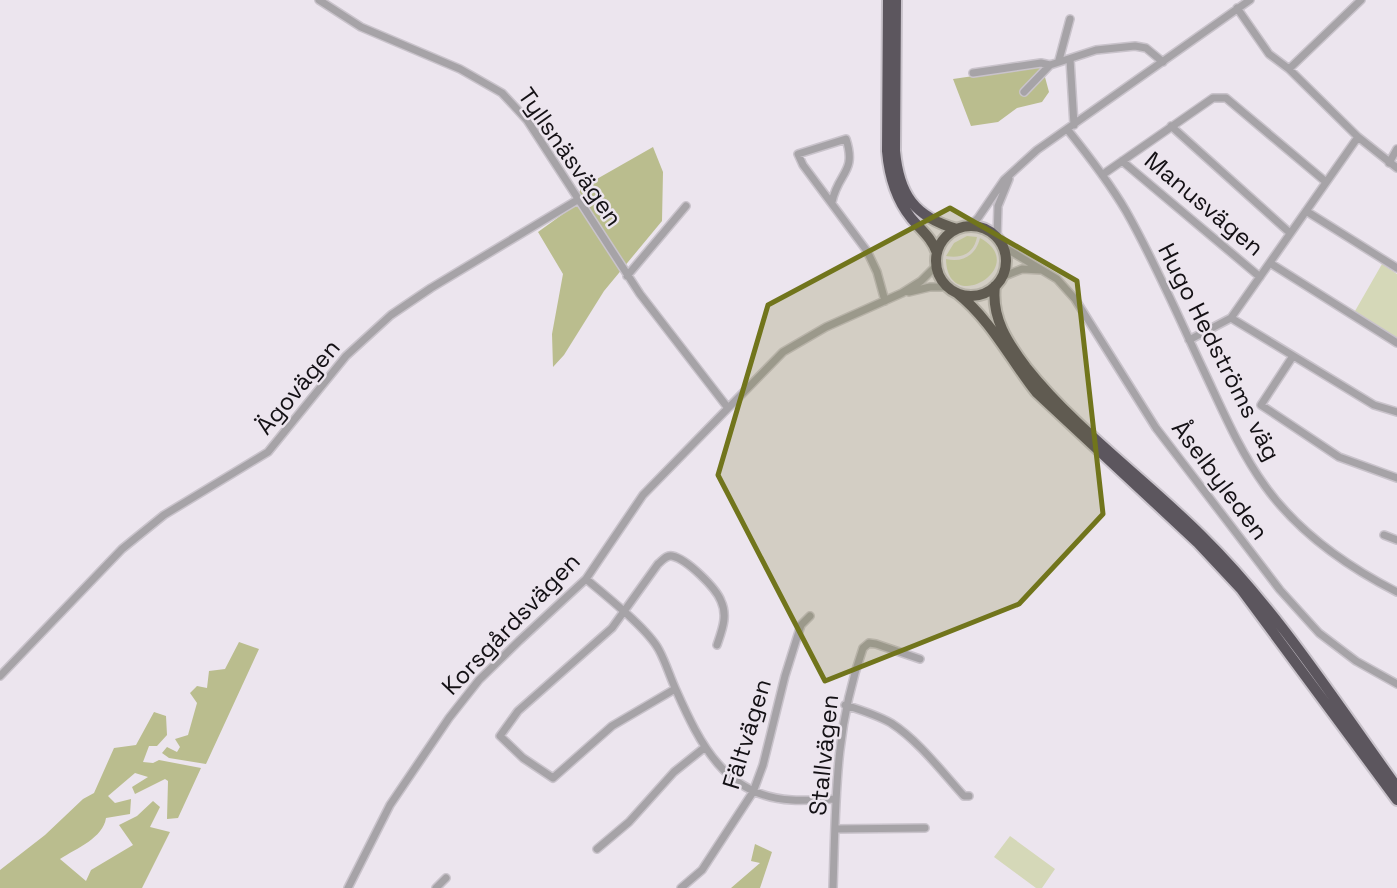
<svg xmlns="http://www.w3.org/2000/svg" width="1397" height="888" viewBox="0 0 1397 888" font-family="'Space Grotesk',sans-serif">
	<style>
		.green { fill: #d5d8b8 }
		.forest { fill: #babd8e }
		.lines { fill: none; stroke-linecap: round; stroke-linejoin: round }
		.minor-casing { stroke: #c9c3cb; stroke-width: 10 }
		.highway-casing { stroke: #c9c3cb; stroke-width: 14 }
		.minor { stroke: #a6a3a7; stroke-width: 7 }
		.highway { stroke: #5c565e; stroke-width: 10 }
		.marked { fill: #71751c; fill-opacity: 0.2; stroke: #71751c; stroke-width: 5; stroke-linejoin: round }
		.labels { text-anchor: middle; stroke-width: 5; stroke-linejoin: round; paint-order: stroke }
		.street-label { font-size: 24px; fill: #141115; stroke: #ece5ee }
	</style>
	<rect width="100%" height="100%" fill="#ece5ee"/>
	<!-- green -->
	<path class="green" d="M967 236 977 237C974 253 962 259 946 256L954 243Z
		M980 238C1032 266 947 318 946 259 963 263 976 255 980 238Z
		M1382 264 1397 274V339L1355 311Z
		M1010 836 1055 869 1042 888H1036L994 857Z"/>
	<!-- forest -->
	<path class="forest" d="M1042 66 1049 92 1042 102 1017 108 998 122 971 126 953 79Z
		M653 147 663 172 662 221 604 291 564 355 553 367 552 334 563 274 538 232 574 206 581 188Z
		M239 642 259 649 206 764 169 758 162 753 167 747 177 752 180 747 175 739 188 735 197 703 190 693 197 686 207 688 209 671 225 669Z
		M154 712 166 716 167 735 157 746H149L143 762 153 763 159 760 201 768 178 818 167 819 168 781 165 779 135 794 132 787 148 777 135 773 108 796 115 803 131 799 130 814 106 818C103 838 77 848 60 859L86 881 91 870 133 845 119 825 137 816 153 801 160 807 150 827 170 832 142 888H0V870L45 835 83 799 94 793 114 748 136 745Z
		M755 844 772 852 760 888H731L760 863 751 861Z"/>
	<g class="lines">
		<defs>
			<path id="minor" d="M319 0 361 27 460 69 502 93 527 120 640 294 728 408
				M1237 8 1269 54 1289 69 1358 137 1397 168
				M1070 59 1074 125
				M1059 60 1070 19
				M1289 69 1361 0
				M973 73 1041 63 1050 65
				M1024 92 1050 65 1096 50 1135 46 1146 48 1163 62
				M1171 126 1290 233
				M1067 129C1088 155 1109 182 1126 211 1155 262 1178 316 1203 369 1222 409 1239 450 1265 486 1298 532 1348 567 1397 592
				M1122 161 1260 277
				M1389 163 1397 149
				M1102 175 1213 98H1226L1326 182
				M832 202C838 172 857 173 846 139L798 154 803 165 867 251 877 272 885 301
				M1306 211 1397 268
				M970 226 978 218 1004 180 1037 150 1250 0
				M997 239 998 206 1009 179
				M1002 246 1057 279 1075 299 1156 428 1280 590 1319 633 1356 661 1397 684
				M1270 263 1397 343
				M627 276 686 206
				M1002 277 1022 269 1041 270
				M909 292 930 287H947
				M1231 318 1374 405 1397 412
				M1189 340 1231 318 1358 137
				M1293 356 1261 405 1339 457 1397 478
				M1384 535 1397 540
				M586 579C606 596 648 629 659 650 666 663 670 677 676 690 700 744 726 797 792 800 807 801 821 799 835 799
				M0 676 122 549 164 515 268 452 346 356 391 315 431 288 579 199
				M675 689 612 726 553 778 523 758 500 736 518 711 612 628 658 564C663 560 666 555 672 556 687 559 716 588 721 601 728 616 722 630 717 645
				M845 705C861 710 877 715 891 723 919 741 942 772 964 796H969
				M835 829 925 828
				M597 849 629 822 674 772 704 748
				M348 888 390 805 449 718 479 680 519 641 586 579 643 495 783 352 826 327 902 293 921 281 936 266
				M436 888 446 878
				M681 888 702 870 753 792 763 765 785 676 801 625 810 616
				M833 888C836 802 834 730 863 648L869 643 876 644 920 659"/>
			<path id="highway" d="M888 0 887 151C889 175 896 199 911 218 921 230 932 238 937 253
				M896 0 895 151C899 194 914 217 957 229
				M936 261a35 35 0 1 1 70 0a35 35 0 1 1-70 0Z
				M995 286C991 318 1008 343 1026 367 1075 429 1146 480 1202 536 1277 610 1335 701 1397 787
				M957 293C991 320 1010 359 1036 392L1198 543 1241 589 1397 800"/>
		</defs>
		<!-- minor casing -->
		<use href="#minor" class="minor-casing"/>
		<!-- highway casing -->
		<use href="#highway" class="highway-casing"/>
		<!-- minor -->
		<use href="#minor" class="minor"/>
		<!-- highway -->
		<use href="#highway" class="highway"/>
	</g>
	<!-- marked area -->
	<path class="marked" d="M950 208 1077 281 1103 514 1019 604 825 681 718 475 768 305Z"/>
	<g class="labels">
		<!-- street labels -->
		<g class="street-label">
			<text transform="translate(570 157) rotate(55)" y="8">Tyllsnäsvägen</text>
			<text transform="translate(1204 204) rotate(40)" y="8">Manusvägen</text>
			<text transform="translate(1219 352) rotate(63)" y="8">Hugo Hedströms väg</text>
			<text transform="translate(298 387) rotate(-50)" y="8">Ägovägen</text>
			<text transform="translate(1220 480) rotate(53)" y="8">Åselbyleden</text>
			<text transform="translate(511 624) rotate(-46)" y="8">Korsgårdsvägen</text>
			<text transform="translate(747 734) rotate(-73)" y="8">Fältvägen</text>
			<text transform="translate(824 755) rotate(-84)" y="8">Stallvägen</text>
		</g>
	</g>
</svg>
